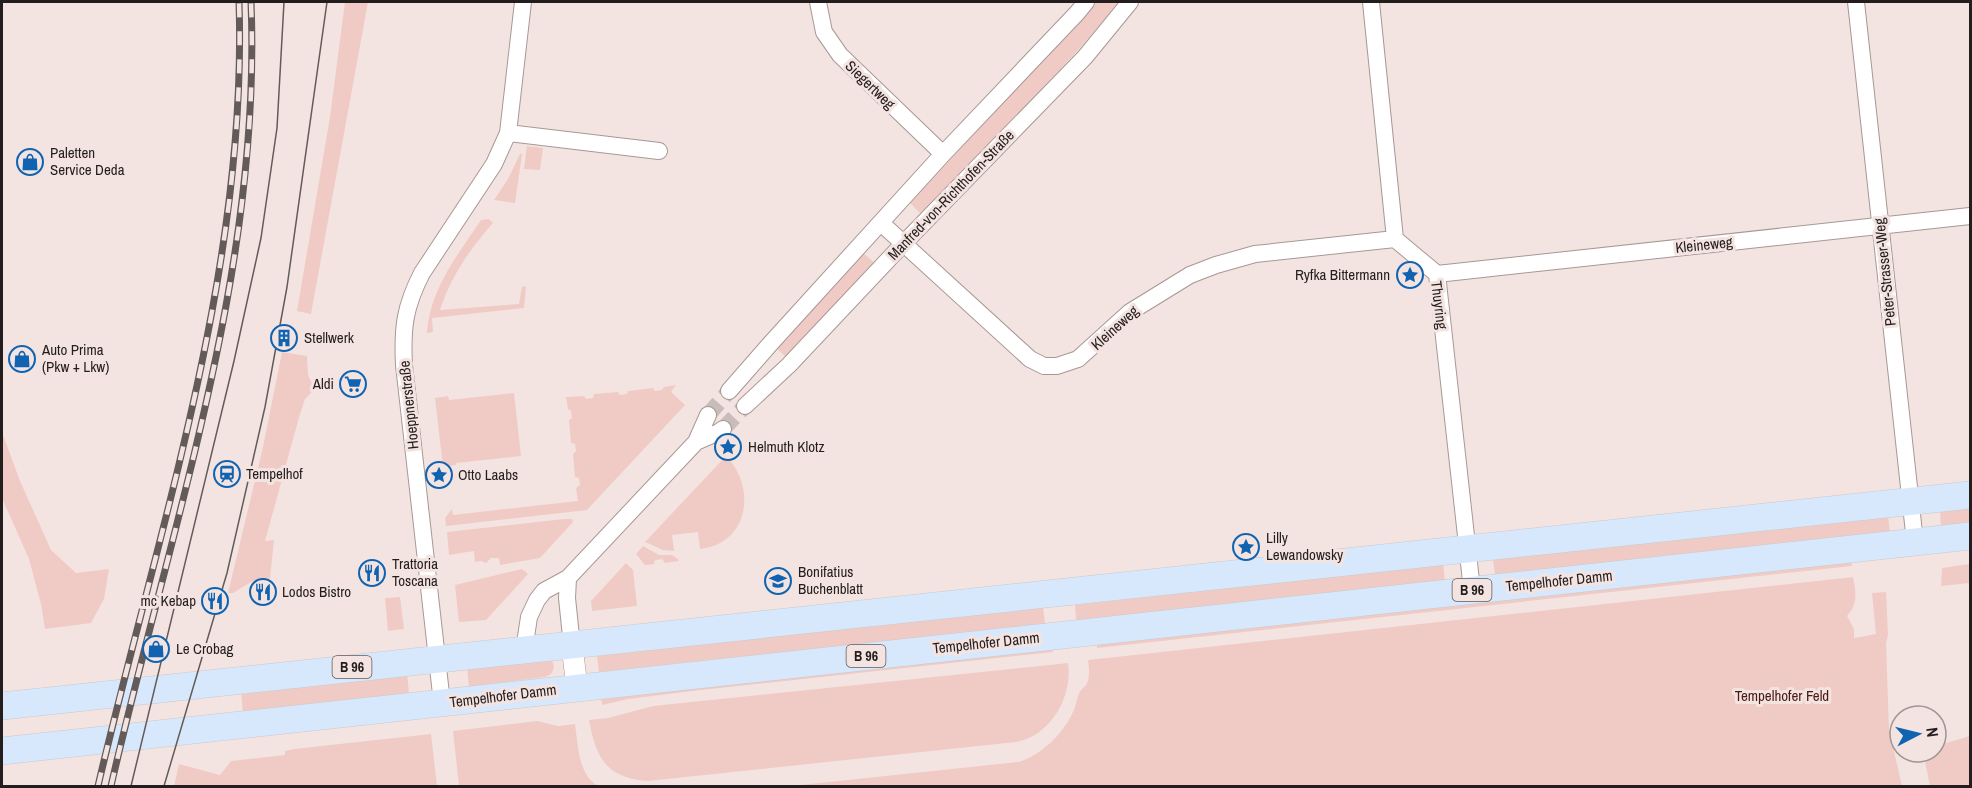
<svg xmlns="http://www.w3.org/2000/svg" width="1972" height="788" viewBox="0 0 1972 788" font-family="'Archivo Narrow',sans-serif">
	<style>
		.green { fill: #f0cbc5 }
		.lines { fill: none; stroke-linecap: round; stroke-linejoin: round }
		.minor-tunnel { stroke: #cabcba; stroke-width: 16; stroke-dasharray: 16 8; stroke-linecap: butt }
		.minor-casing { stroke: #a79895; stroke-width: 18 }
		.tertiary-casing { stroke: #a79895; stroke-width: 22 }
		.primary-casing { stroke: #cac9c9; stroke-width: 28 }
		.minor { stroke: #fff; stroke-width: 16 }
		.tertiary { stroke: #fff; stroke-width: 21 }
		.primary { stroke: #d7e8fd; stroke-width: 27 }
		.tram { stroke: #635b59; stroke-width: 1.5 }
		.rail-casing { stroke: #635b59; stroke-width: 7 }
		.rail { stroke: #f4e4e1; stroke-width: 4.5; stroke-dasharray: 14; stroke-linecap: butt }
		.labels { text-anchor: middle; stroke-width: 6; stroke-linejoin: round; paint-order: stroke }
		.shield { fill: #f4e4e1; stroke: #625958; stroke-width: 1.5 }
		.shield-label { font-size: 14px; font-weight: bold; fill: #231e1d }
		.street-label { font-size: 15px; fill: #231e1d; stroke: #f4e4e1 }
		.poi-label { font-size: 15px; fill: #231e1d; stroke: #f4e4e1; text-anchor: start }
		.park-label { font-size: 15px; fill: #491a14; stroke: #f4e4e1 }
	</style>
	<rect width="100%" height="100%" fill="#f4e4e1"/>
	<!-- green -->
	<path class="green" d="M345 2H368L311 314 297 311 330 117Z
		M1094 2H1119L1079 49 923 216 910 203 1055 46Z
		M527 146 543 148 540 170 524 169Z
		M520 154H522L515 203 494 200 508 179Z
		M489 219 493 223C470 249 451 276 440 310L519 304 522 287 526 286 524 308 432 318 433 332 427 333C430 289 457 256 481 220Z
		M862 252 876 264 787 358 774 346Z
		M282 352 307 356 308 375 315 389 305 399 300 414 265 541 274 540 270 579 253 581 233 593H228L263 447Z
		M676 385 671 392 685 405 587 510 446 526 445 518 452 509 453 515 578 501 576 488 580 485 579 478 575 477 573 454 576 451 575 444 571 443 569 420 572 418 571 411 568 409 566 397 584 396 586 399 593 398 594 394 618 392 620 395 627 394 628 391 653 388 655 391 662 390 664 387Z
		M514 393 521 456 456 463V465L443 467 435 398 448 396 449 400Z
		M2 432 20 481 51 550 76 573 109 569 104 599 91 623 45 629 41 604 29 559 2 498Z
		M726 456C757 487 749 544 700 549L698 532 672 535 674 551 663 550 645 542Z
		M1970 507V525L1941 528 1940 510Z
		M1888 516 1890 533 1495 576 1493 559Z
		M564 519H572L573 522 540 558 500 565 499 558H491L486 563 481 561 475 562 474 551 449 555 447 532Z
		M643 546 659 555H672L678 559 679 561 665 563 662 559 655 560 654 564 645 565 636 554Z
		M1851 561 1852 566 1097 648V642Z
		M626 563 633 570 637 606 592 611 591 601Z
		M1443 564 1445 581 1078 621 1076 620 1075 605Z
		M1970 564V583L1941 586 1942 568Z
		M522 569 528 574 486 620 459 622 455 585Z
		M1853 577C1856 591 1858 605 1847 616L1854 629V638L1876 634 1872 593 1886 592 1888 635 1886 643 1889 729 1902 786H791L1019 762C1041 755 1063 734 1073 712 1076 707 1076 700 1079 694 1080 689 1085 688 1087 683 1090 676 1089 668 1088 660Z
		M400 597 404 629 388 631 385 598Z
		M1043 607 1045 624 599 672 597 656Z
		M1052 647 1053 652 701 690 628 699 602 705 601 697Z
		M550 660 553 662C555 670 552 675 545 677L469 687 467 667Z
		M1068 663C1073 696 1051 736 1016 742L648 781C606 778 596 758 589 720L608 718 653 706Z
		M407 673 409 693 243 714 241 691Z
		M537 721 558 726 575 724C578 744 578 775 598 786H459L453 731Z
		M431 734 437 786H174L179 764 220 775 231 761 285 755V751L294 749Z
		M1970 736V786H1930L1923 752H1936V746Z"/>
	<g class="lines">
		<!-- minor-tunnel -->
		<path class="minor-tunnel" d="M708 415 729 391
			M723 429 745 406"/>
		<defs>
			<path id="minor" d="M818 2 824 32 840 55 943 154
				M1371 2 1395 239 1437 274 1472 590
				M1856 2 1915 542
				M508 133 659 151
				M881 223 1030 359 1044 366H1057L1078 359 1130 312 1190 275 1216 265 1255 254 1395 239
				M1437 274 1970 216
				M729 391 771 343 943 154 1077 13 1086 2
				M745 406 789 365 903 244 1085 57 1130 2
				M696 442 719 432 723 429
				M568 578 567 598 572 646
				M524 650 529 617 537 600 544 591 568 578 696 442 708 415
				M442 703 404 365C402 327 405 306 422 273L494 164 508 133 523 2"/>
			<path id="tertiary" d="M572 646 577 687"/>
			<path id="primary" d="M2 706 1970 495
				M2 751 1970 536"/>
		</defs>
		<!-- minor casing -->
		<use href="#minor" class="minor-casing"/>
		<!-- tertiary casing -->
		<use href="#tertiary" class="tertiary-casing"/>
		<!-- primary casing -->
		<use href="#primary" class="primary-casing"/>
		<!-- minor -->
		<use href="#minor" class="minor"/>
		<!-- tertiary -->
		<use href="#tertiary" class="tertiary"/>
		<!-- primary -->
		<use href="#primary" class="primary"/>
		<!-- tram -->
		<path class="tram" d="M131 786 234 361 261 238 277 128 284 2
			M164 786 227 573 265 407 287 287 327 2"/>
		<defs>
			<path id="rail" d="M98 786C158 530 248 268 239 2
				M111 786C170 528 262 270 251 2"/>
		</defs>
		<!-- rail casing -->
		<use href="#rail" class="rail-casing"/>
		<!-- rail -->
		<use href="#rail" class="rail"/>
	</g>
	<!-- icons -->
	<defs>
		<symbol id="shop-ring" viewBox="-11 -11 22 22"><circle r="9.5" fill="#f4e4e1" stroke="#0f63b1" stroke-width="1.5"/><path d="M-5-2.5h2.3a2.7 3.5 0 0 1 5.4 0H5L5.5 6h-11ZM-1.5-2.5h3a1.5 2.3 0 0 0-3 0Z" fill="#0f63b1"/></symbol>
		<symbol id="sight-ring" viewBox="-11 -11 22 22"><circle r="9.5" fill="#f4e4e1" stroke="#0f63b1" stroke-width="1.5"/><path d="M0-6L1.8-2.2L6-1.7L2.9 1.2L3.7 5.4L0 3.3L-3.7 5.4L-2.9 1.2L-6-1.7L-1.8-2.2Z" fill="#0f63b1"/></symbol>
		<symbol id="building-ring" viewBox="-11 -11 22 22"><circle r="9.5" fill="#f4e4e1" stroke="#0f63b1" stroke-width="1.5"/><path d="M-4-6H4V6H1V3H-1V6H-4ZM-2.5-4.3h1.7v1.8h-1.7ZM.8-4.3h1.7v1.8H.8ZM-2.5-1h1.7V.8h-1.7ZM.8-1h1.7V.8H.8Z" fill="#0f63b1"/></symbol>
		<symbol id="supermarket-ring" viewBox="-11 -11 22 22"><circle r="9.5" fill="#f4e4e1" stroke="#0f63b1" stroke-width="1.5"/><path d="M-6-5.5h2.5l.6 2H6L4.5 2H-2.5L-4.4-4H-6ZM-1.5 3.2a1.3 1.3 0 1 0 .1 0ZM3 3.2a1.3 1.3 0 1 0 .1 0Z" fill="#0f63b1"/></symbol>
		<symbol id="station-ring" viewBox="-11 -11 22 22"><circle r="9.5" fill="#f4e4e1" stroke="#0f63b1" stroke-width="1.5"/><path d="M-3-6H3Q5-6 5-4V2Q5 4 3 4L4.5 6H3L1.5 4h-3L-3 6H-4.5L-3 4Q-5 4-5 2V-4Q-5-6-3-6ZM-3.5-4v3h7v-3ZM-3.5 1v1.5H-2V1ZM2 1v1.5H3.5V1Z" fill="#0f63b1"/></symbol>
		<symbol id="restaurant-ring" viewBox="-11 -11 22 22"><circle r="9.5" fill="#f4e4e1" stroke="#0f63b1" stroke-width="1.5"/><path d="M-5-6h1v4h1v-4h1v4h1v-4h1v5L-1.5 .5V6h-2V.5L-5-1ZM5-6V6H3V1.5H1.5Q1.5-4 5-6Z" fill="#0f63b1"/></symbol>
		<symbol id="school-ring" viewBox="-11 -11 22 22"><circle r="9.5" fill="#f4e4e1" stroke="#0f63b1" stroke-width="1.5"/><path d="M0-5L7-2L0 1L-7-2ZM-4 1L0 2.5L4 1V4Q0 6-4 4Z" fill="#0f63b1"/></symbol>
	</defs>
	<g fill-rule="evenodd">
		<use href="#shop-ring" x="15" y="147" width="30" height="30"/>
		<use href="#sight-ring" x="1395" y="260" width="30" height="30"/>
		<use href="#building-ring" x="269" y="323" width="30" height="30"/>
		<use href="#shop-ring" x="7" y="344" width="30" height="30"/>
		<use href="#supermarket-ring" x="338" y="369" width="30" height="30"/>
		<use href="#sight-ring" x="713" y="432" width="30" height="30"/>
		<use href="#station-ring" x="212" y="459" width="30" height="30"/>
		<use href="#sight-ring" x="424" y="460" width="30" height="30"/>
		<use href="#sight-ring" x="1231" y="532" width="30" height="30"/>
		<use href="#restaurant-ring" x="357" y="558" width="30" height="30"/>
		<use href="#school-ring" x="763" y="566" width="30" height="30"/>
		<use href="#restaurant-ring" x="248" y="577" width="30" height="30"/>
		<use href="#restaurant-ring" x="200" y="586" width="30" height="30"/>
		<use href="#shop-ring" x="141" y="634" width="30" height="30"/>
	</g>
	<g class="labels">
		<!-- shield labels -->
		<g class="shield">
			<rect x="1452.5" y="579" width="39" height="22" rx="4.5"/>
			<rect x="846.5" y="645" width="39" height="22" rx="4.5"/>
			<rect x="332.5" y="656" width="39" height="22" rx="4.5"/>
		</g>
		<g class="shield-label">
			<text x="1472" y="595">B 96</text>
			<text x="866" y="661">B 96</text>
			<text x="352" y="672">B 96</text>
		</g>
		<!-- street labels -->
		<g class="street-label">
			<text transform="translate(870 85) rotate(44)" y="5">Siegertweg</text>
			<text transform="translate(951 195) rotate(-46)" y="5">Manfred-von-Richthofen-Straße</text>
			<text transform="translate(1704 245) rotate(-6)" y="5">Kleineweg</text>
			<text transform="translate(1885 272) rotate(-96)" y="5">Peter-Strasser-Weg</text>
			<text transform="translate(1439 305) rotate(83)" y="5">Thuyring</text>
			<text transform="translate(1115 328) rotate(-42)" y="5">Kleineweg</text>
			<text transform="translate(409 405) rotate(-96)" y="5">Hoeppnerstraße</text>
			<text transform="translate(1559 581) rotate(-6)" y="5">Tempelhofer Damm</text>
			<text transform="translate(986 643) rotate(-6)" y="5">Tempelhofer Damm</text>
			<text transform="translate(503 696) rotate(-7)" y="5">Tempelhofer Damm</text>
		</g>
		<!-- poi labels -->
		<g class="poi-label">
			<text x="50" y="158">Paletten<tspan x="50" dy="17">Service Deda</tspan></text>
			<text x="1390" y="280" text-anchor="end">Ryfka Bittermann</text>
			<text x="304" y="343">Stellwerk</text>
			<text x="42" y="355">Auto Prima<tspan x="42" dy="17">(Pkw + Lkw)</tspan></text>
			<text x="334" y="389" text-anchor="end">Aldi</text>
			<text x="748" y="452">Helmuth Klotz</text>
			<text x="246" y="479">Tempelhof</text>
			<text x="458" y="480">Otto Laabs</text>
			<text x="1266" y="543">Lilly<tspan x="1266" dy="17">Lewandowsky</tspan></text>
			<text x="392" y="569">Trattoria<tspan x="392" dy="17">Toscana</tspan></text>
			<text x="798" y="577">Bonifatius<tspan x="798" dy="17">Buchenblatt</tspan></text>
			<text x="282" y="597">Lodos Bistro</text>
			<text x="196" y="606" text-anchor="end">mc Kebap</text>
			<text x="176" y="654">Le Crobag</text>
		</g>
		<!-- park labels -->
		<g class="park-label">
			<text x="1782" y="701">Tempelhofer Feld</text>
		</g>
	</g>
	<!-- border -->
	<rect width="1972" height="788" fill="none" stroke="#231e1d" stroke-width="6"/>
	<!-- north arrow -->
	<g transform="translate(1918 734) rotate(83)"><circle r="28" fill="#f4e4e1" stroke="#a09593" stroke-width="1.5"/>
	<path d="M0-4.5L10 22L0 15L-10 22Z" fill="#0f63b1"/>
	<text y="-9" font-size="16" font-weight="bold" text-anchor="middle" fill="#231e1d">N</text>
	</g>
</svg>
